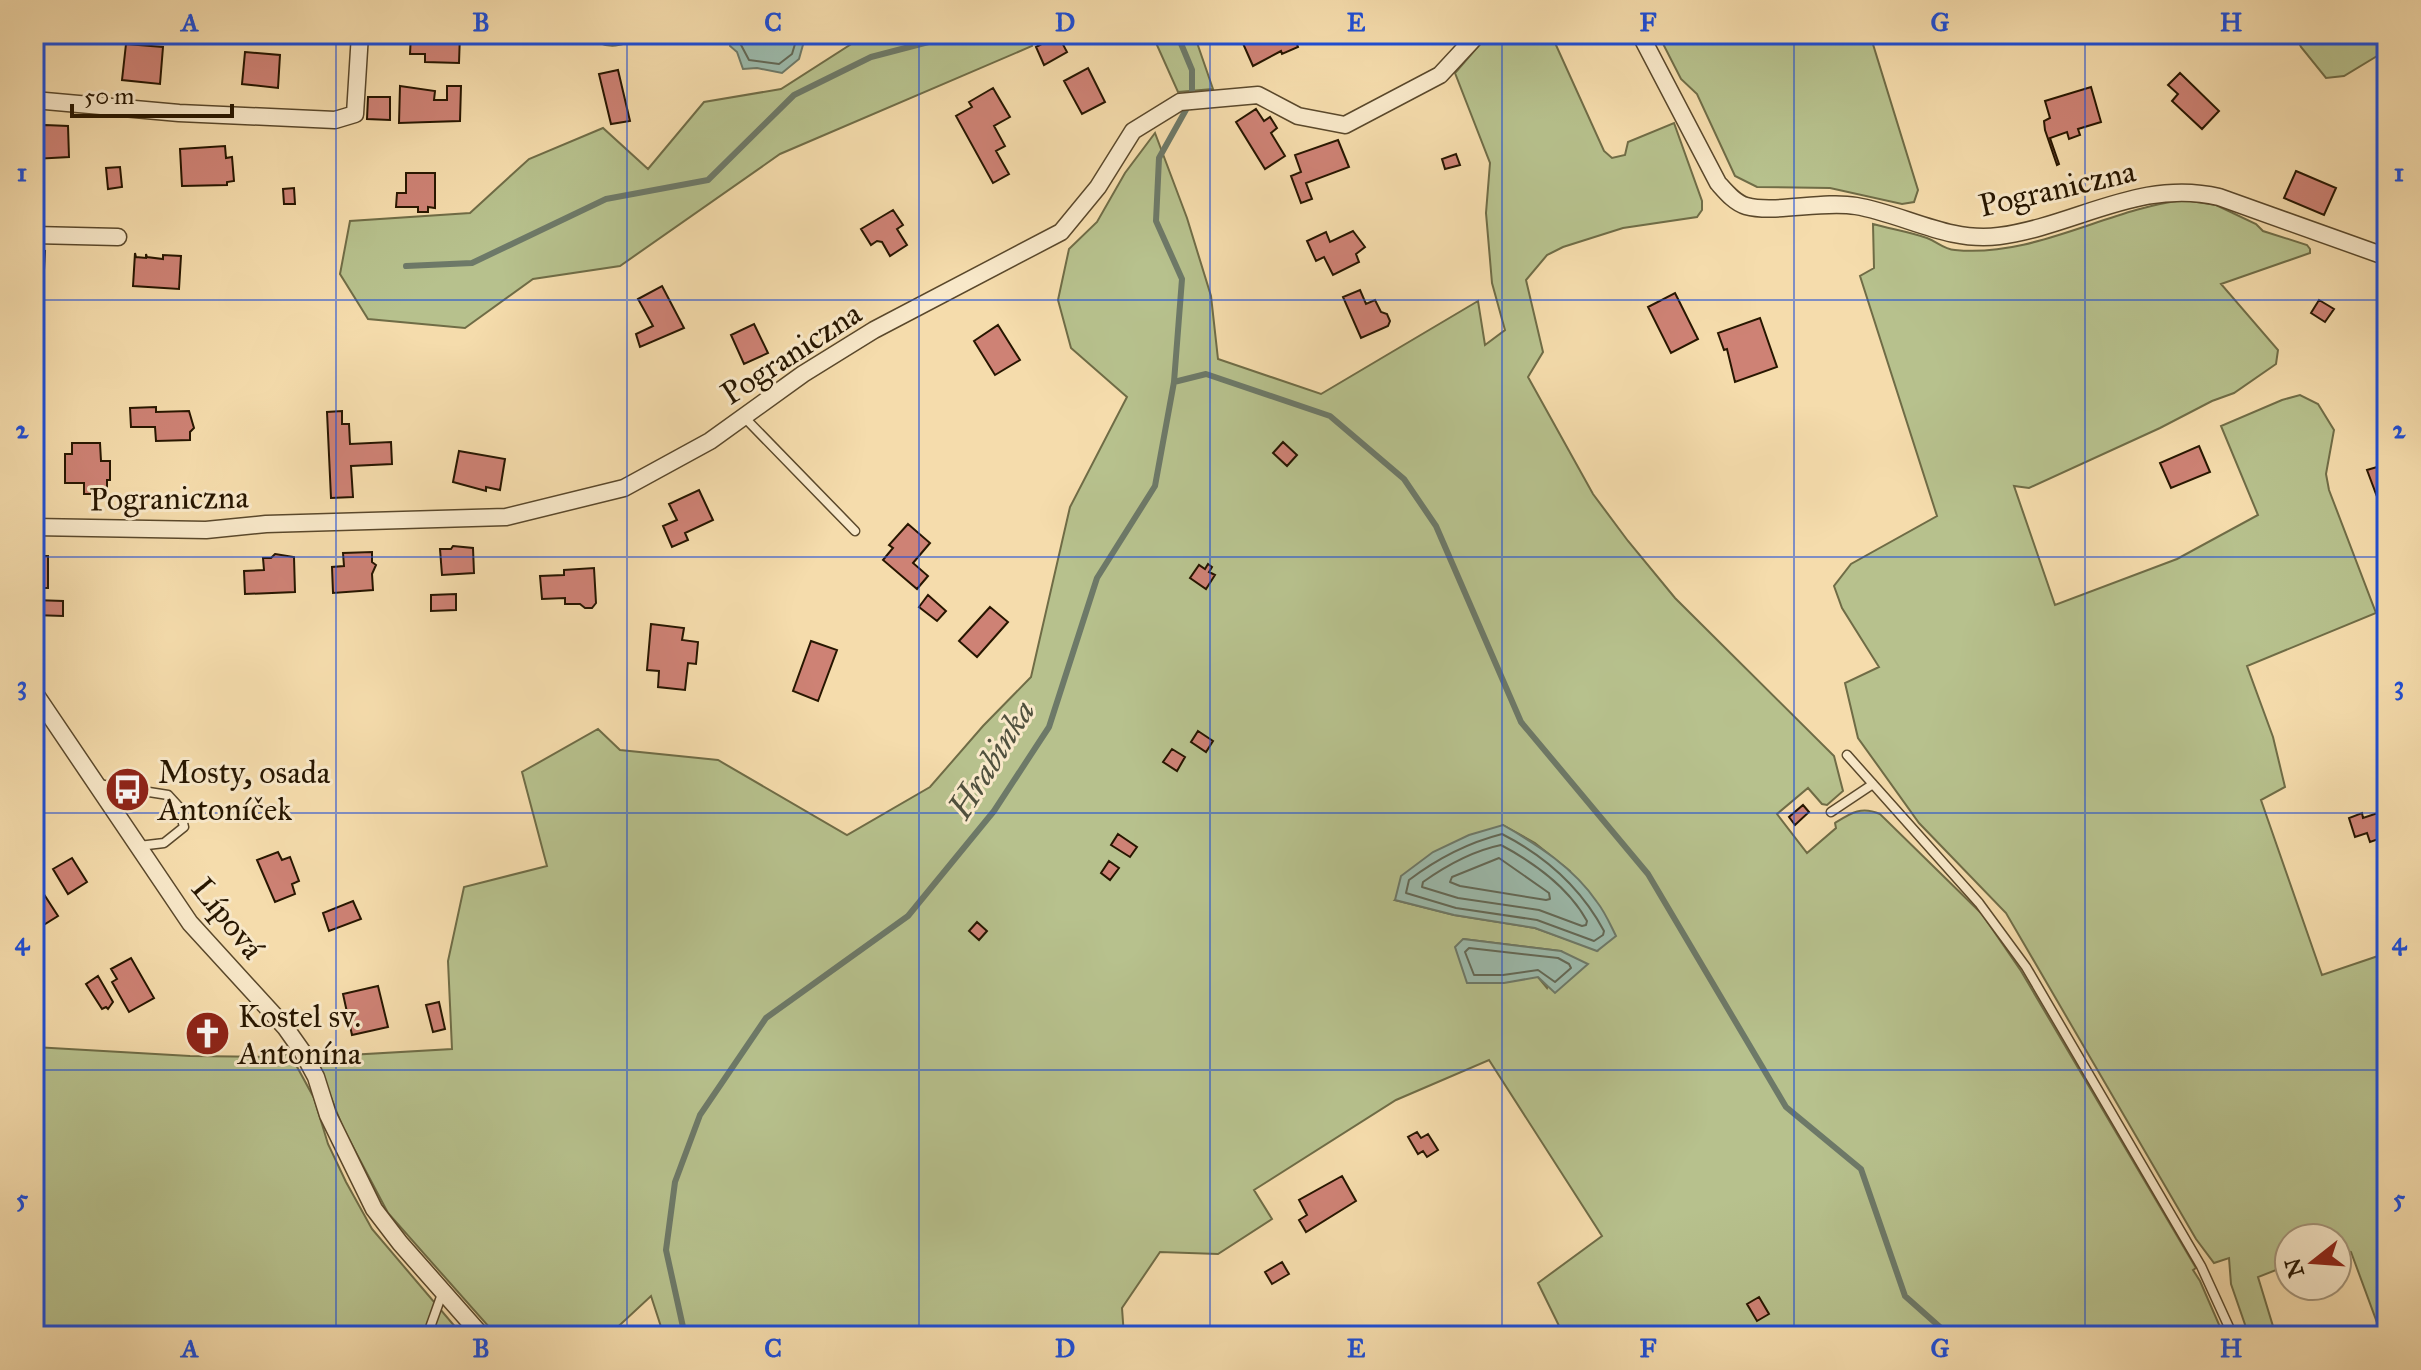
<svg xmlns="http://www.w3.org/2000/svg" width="2421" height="1370" viewBox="0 0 2421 1370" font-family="'IM FELL Great Primer',serif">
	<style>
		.green { fill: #b7c18d; stroke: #6f6c46; stroke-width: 2; fill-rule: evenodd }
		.water { fill: #9cbbad; stroke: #6d7968; stroke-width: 2 }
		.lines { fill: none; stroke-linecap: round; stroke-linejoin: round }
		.shore { stroke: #626856; stroke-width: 2 }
		.stream { stroke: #6d7968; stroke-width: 6 }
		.building { fill: #ce8275; stroke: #271600; stroke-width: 2 }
		.lane-casing { stroke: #5a482b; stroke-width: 11 }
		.street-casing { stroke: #5a482b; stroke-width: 19 }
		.lane { stroke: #f8e8c9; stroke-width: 8 }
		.street { stroke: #f8e8c9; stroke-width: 16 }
		.grid { fill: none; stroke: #1d4ed8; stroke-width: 2; stroke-opacity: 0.55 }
		.labels { text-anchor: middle; stroke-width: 6; stroke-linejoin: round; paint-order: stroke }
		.street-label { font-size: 32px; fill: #271600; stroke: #f8e8c9 }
		.poi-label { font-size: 32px; fill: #271600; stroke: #f8e8c9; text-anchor: start }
		.water-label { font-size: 34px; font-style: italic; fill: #50503d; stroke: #f8e8c9 }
		.neatline { fill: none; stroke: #1d4ed8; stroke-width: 3 }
		.grid-label { font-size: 26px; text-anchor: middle; font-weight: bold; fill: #1d4ed8 }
	</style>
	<rect width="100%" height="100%" fill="#f5dcac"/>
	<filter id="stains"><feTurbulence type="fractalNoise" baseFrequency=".0025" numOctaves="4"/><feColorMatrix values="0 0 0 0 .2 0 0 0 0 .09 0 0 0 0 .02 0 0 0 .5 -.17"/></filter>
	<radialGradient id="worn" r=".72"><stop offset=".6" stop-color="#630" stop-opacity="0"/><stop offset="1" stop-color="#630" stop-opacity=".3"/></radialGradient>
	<!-- green -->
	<path class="green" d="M588 34H651C629 43 606 55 588 34Z
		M867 34H1030L1032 46 780 154 620 266 533 279 465 328 368 319 340 274 350 221 470 213 529 159 603 128 648 169 704 102 781 89Z
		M1152 34H1194L1213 89 1178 92Z
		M1502 34H1551L1604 151 1612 158 1625 155 1628 142 1674 123 1702 201V210L1697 217 1623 228 1563 247 1547 255 1526 280 1543 352 1528 377 1593 494 1628 541 1675 598 1834 756 1843 791 1827 805 1822 804 1808 788 1777 814 1807 853 1836 828 1835 823C1851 813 1861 806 1880 814L1982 914 2021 971 2196 1268 2193 1270 2200 1281 2224 1336H1899L1897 1328 1884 1336H1564L1538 1283 1602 1236 1489 1060 1396 1100 1254 1190 1272 1219 1218 1254 1160 1252 1122 1308 1124 1336H664L651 1296 608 1336H497L388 1213 343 1128 315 1057 452 1049 448 961 464 887 547 866 522 772 598 729 620 750 718 760 847 835 930 787 983 726 1031 677 1070 507 1127 397 1071 348 1058 300 1069 249 1097 222 1125 173 1155 133 1187 218 1211 296 1218 359 1321 394 1478 301 1485 345 1505 330 1492 283 1486 213 1490 163 1455 73 1481 43ZM1503 825 1535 843 1570 871 1597 950 1535 928 1454 915 1395 900ZM1463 939 1561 951 1547 988 1538 977Z
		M1658 34H1880L1872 41 1918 190 1914 202 1902 204 1830 188 1757 187 1735 176 1697 94 1681 79Z
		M2295 34H2387V50L2344 76 2326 78 2301 47Z
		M2184 200 2216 205 2256 224 2263 231 2307 245 2310 249V253L2221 284 2278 350 2276 364 2234 393 2212 401 2160 428 2029 488 2014 486 2055 605 2177 559 2258 515 2221 426 2282 400 2300 395 2318 404 2334 430 2326 474 2329 490 2376 613 2247 666 2273 737 2285 787 2261 800 2322 975 2387 953V1336H2382L2351 1252 2337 1248V1238H2289V1265L2258 1277 2276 1336H2249L2231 1284 2229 1258 2214 1263 2196 1239 2006 913 1919 823 1858 738 1845 683 1879 667 1842 608 1834 586 1851 564 1937 516 1860 276 1874 268 1873 224C1891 229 1910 232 1927 238 1938 242 1943 249 1955 250 2034 258 2107 209 2184 200Z
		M34 1047 190 1056 278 1057 290 1054 314 1098 328 1144 346 1182 372 1229 463 1336H34Z"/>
	<!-- water -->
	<path class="water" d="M733 34H806L799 59 782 73 757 68 743 69 737 52 730 46Z
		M1503 825C1538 845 1574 868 1597 902 1605 912 1610 924 1616 936L1597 951 1535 928 1454 915 1395 900 1401 876 1433 852 1469 835Z
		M1463 939 1561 951 1588 964 1555 993 1538 977 1504 983H1467L1455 947Z"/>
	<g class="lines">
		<!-- shore -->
		<path class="shore" d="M740 34V43L749 60 779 64 792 54 798 34
			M1502 834C1545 856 1581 888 1604 931L1603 935 1594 941 1537 920 1456 908 1406 893 1409 880C1438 858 1467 843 1502 834Z
			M1501 845C1533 862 1569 888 1587 921L1586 925 1582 926 1539 910 1458 898 1422 887 1423 882C1447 865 1472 851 1501 845Z
			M1499 858 1549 893 1550 899 1546 900 1460 886 1450 882 1452 877Z
			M1469 948 1558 958 1569 964 1571 968 1555 982 1538 970 1503 975H1474L1465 952Z"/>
		<!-- stream -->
		<path class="stream" d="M406 266 472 263 606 199 708 180 794 95 871 57 959 34
			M1174 382 1206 374 1330 416 1404 479 1436 526 1521 722 1648 874 1786 1107 1861 1169 1905 1296 1950 1336
			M685 1336 666 1250 675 1182 700 1115 766 1018 908 916 994 811 1049 727 1097 578 1155 486 1174 382 1182 279 1156 221 1159 158 1192 99V70L1177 34"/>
	</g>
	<!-- building -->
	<path class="building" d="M411 34H460L459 63 425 62V54H410Z
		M1253 34H1293L1298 47 1282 54 1281 51 1253 66 1241 39Z
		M1058 35 1067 52 1044 65 1036 47Z
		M126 44 163 47 160 84 122 80Z
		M245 52 280 55 278 88 242 84Z
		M1088 68 1105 102 1082 114 1064 81Z
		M618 70 630 121 611 124 599 74Z
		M2180 73 2219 111 2202 129 2172 101 2178 94 2168 85Z
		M400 86 435 91 434 100H447V86H461L460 121 399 123Z
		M2091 87 2101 122 2078 129 2080 135 2069 139 2067 132 2050 138 2059 164 2057 165 2045 130 2044 121 2050 118 2045 101Z
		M993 88 1010 117 994 126 1005 146 996 151 1009 174 993 183 956 116 972 107 969 102Z
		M368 97H390V120L367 119Z
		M1256 109 1264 121 1270 117 1277 128 1271 133 1285 156 1265 169 1236 122Z
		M45 125 68 126 69 157 34 159V128Z
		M1338 140 1349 167 1306 183 1312 199 1301 203 1291 176 1301 172 1295 155Z
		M225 146 226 158 232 157 234 181 227 182V185L182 186 180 149Z
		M1456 154 1460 165 1445 169 1442 159Z
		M120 167 122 187 108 189 106 168Z
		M2296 171 2336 188 2324 215 2284 198Z
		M406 173H435V208L428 207V212H418V207H396L397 193H406Z
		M294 188 295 204H284L283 189Z
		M893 210 903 225 897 229 907 245 890 256 882 242 877 241 871 245 861 229Z
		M1353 231 1365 247 1356 254 1359 262 1333 275 1324 257 1316 261 1307 241 1326 232 1330 242Z
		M34 250 45 251 43 289H34Z
		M135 253 136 257 146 258V254L147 257 163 259V255L181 256 179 289 133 286Z
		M662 286 684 328 640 347 636 334 653 326 638 299Z
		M1360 290 1366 304 1375 300 1381 312 1387 314 1390 321 1388 326 1361 338 1343 297Z
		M1675 293 1698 339 1671 353 1648 307Z
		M2319 300 2334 309 2325 322 2311 313Z
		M1760 318 1777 367 1735 382 1727 349 1724 350 1718 333Z
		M754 324 768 353 744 364 731 335Z
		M998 325 1020 360 995 375 974 341Z
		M34 339H42V361L34 360Z
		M156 407V412L189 411 194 428 190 432V440L156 441 155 427H131L130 408Z
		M342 411V424H349L350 444 391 442 392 464 351 466 353 497 331 498 327 412Z
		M1283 442 1297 455 1287 466 1273 453Z
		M72 443H100L101 461H110V480H107V494H84V483H65V454H72Z
		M2199 446 2210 472 2171 488 2160 463Z
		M459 451 505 459 500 490 486 487V491L453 482Z
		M2387 464V508L2382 510 2367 470Z
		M699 490 713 520 685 533 688 540 672 547 663 526 677 520 669 504Z
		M908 524 930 543 913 563 928 576 917 589 883 560 893 548 889 545Z
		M453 546 473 548 474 573 442 575 440 549H451Z
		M372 552V562L376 565 372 574 373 590 333 593 332 567 344 566 343 553Z
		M275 554 294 557 295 592 245 594 244 571 264 570 263 558H271Z
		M34 556H48V588H34Z
		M1208 564 1212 567 1209 572 1215 575 1206 589 1190 578 1199 565 1205 569Z
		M594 568 596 603 592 608H585L580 604H565V598L542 599 540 576 564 575V570Z
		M456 594V610L431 611V595Z
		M928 595 946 611 937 621 919 607Z
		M34 600 63 601V616L34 615Z
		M990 607 1008 622 977 657 959 641Z
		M651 624 684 628 682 640 698 642 696 664 688 663 685 690 658 687 659 671 647 670Z
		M811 641 837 650 818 701 793 691Z
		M1198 731 1213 741 1206 752 1191 742Z
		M1172 749 1185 757 1177 771 1163 762Z
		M1803 805 1809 812 1795 825 1789 817Z
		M2387 810V836L2370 842 2367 833 2355 837 2349 818 2362 813 2363 818Z
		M1118 834 1137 847 1130 857 1111 845Z
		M278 852 282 860 290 857 299 881 292 884 295 894 275 902 257 860Z
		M72 858 87 882 68 894 53 869Z
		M1109 861 1119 868 1110 880 1101 873Z
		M36 882 58 916 37 929 34 924V884Z
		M353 901 361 919 329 931 323 913Z
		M977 922 987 931 979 940 969 931Z
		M131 958 154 998 129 1012 112 982 117 979 111 969Z
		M98 976 113 1002 108 1009 106 1007 102 1009 86 984Z
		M378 986 388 1027 352 1035 343 994Z
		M439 1002 445 1029 433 1032 426 1005Z
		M200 1018 206 1025 211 1020H215L222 1032 206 1047 204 1045 200 1049 192 1041 197 1037 189 1028Z
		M1417 1132 1421 1138 1428 1134 1438 1150 1427 1157 1423 1151 1418 1154 1408 1137Z
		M1342 1176 1356 1201 1306 1232 1299 1220 1307 1215 1299 1200Z
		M1282 1262 1289 1274 1272 1284 1265 1272Z
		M1759 1297 1769 1314 1757 1321 1747 1304Z"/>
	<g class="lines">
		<defs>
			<path id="lane" d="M744 417 855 531
				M1847 755 1979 903 2026 967 2201 1266 2233 1336
				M98 784 168 795 179 807 184 827 164 843 139 846
				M1831 812 1873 784
				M427 1336 443 1291"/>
			<path id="street" d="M1640 34 1718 183C1726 192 1735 203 1746 206 1775 214 1822 200 1856 206 1904 214 1949 243 1999 236 2075 226 2141 178 2219 197L2387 257
				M34 100 179 113 335 120 355 114 360 34
				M34 235 118 237
				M34 527 206 530 266 524 506 517 624 488 710 441 803 374 874 330 1061 232 1098 187 1133 131 1180 102 1258 95 1298 116 1345 125 1440 75 1478 34
				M34 692 190 923 285 1027 302 1051 316 1077 328 1115 374 1209 400 1243 482 1336"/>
		</defs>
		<!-- lane casing -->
		<use href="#lane" class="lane-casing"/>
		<!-- street casing -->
		<use href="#street" class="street-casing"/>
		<!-- lane -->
		<use href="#lane" class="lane"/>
		<!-- street -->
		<use href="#street" class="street"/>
	</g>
	<!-- grid -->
	<path class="grid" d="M336 34V1336M627 34V1336M919 34V1336M1210 34V1336M1502 34V1336M1794 34V1336M2085 34V1336M34 300H2387M34 557H2387M34 813H2387M34 1070H2387"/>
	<!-- icons -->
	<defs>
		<symbol id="bus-disc" viewBox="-11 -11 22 22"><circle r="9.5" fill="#8f2418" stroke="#f8e8c9"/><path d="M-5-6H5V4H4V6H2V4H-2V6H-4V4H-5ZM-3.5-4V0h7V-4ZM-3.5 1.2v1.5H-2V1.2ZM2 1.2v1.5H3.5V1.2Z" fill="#fff"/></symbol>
		<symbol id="church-disc" viewBox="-11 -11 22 22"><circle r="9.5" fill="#8f2418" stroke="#f8e8c9"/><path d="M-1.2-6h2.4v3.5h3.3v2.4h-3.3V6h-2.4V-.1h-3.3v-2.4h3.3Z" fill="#fff"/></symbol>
	</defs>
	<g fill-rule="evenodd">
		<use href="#bus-disc" x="102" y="764" width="51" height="51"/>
		<use href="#church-disc" x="182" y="1008" width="51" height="51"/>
	</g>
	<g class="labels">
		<!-- street labels -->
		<g class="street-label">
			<text transform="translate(2057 188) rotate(-13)" y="11">Pograniczna</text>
			<text transform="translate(791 353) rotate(-33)" y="11">Pograniczna</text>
			<text transform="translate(169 498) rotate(-1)" y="11">Pograniczna</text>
			<text transform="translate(228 918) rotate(51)" y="11">Lípová</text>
		</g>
		<!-- poi labels -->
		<g class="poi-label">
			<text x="158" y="783">Mosty, osada<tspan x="158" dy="37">Antoníček</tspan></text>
			<text x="238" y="1027">Kostel sv.<tspan x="238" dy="37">Antonína</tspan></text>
		</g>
		<!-- water labels -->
		<g class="water-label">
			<text transform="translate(991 759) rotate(-58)" y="12">Hrabinka</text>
		</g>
	</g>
	<!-- margin -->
	<rect width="2421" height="1370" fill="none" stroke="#f5dcac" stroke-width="88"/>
	<!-- north arrow -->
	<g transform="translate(2313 1262) rotate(253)"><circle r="38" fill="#f8e8c9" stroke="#a49479" stroke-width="2"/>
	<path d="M0-6L14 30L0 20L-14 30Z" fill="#8f2418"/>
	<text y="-12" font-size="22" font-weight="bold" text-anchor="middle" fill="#271600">N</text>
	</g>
	<!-- scale -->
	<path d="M72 104v12h160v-12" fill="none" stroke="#271600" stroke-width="4"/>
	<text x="84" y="104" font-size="24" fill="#271600" stroke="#f8e8c9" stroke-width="6" paint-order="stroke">50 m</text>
	<rect x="44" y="44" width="2333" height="1282" class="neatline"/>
	<g class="grid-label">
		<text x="190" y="31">A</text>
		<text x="481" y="31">B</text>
		<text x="773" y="31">C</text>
		<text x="1065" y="31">D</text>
		<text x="1356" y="31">E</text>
		<text x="1648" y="31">F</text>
		<text x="1940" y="31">G</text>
		<text x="2231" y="31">H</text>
		<text x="22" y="181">1</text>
		<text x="2399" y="181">1</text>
		<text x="22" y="438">2</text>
		<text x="2399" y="438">2</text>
		<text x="22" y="694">3</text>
		<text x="2399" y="694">3</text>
		<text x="22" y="950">4</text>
		<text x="2399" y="950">4</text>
		<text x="22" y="1207">5</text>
		<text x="2399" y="1207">5</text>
		<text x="190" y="1357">A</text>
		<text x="481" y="1357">B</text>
		<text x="773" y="1357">C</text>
		<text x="1065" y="1357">D</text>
		<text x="1356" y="1357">E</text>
		<text x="1648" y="1357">F</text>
		<text x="1940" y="1357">G</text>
		<text x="2231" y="1357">H</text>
	</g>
	<rect width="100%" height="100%" filter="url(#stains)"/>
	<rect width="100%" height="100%" fill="url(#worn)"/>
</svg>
